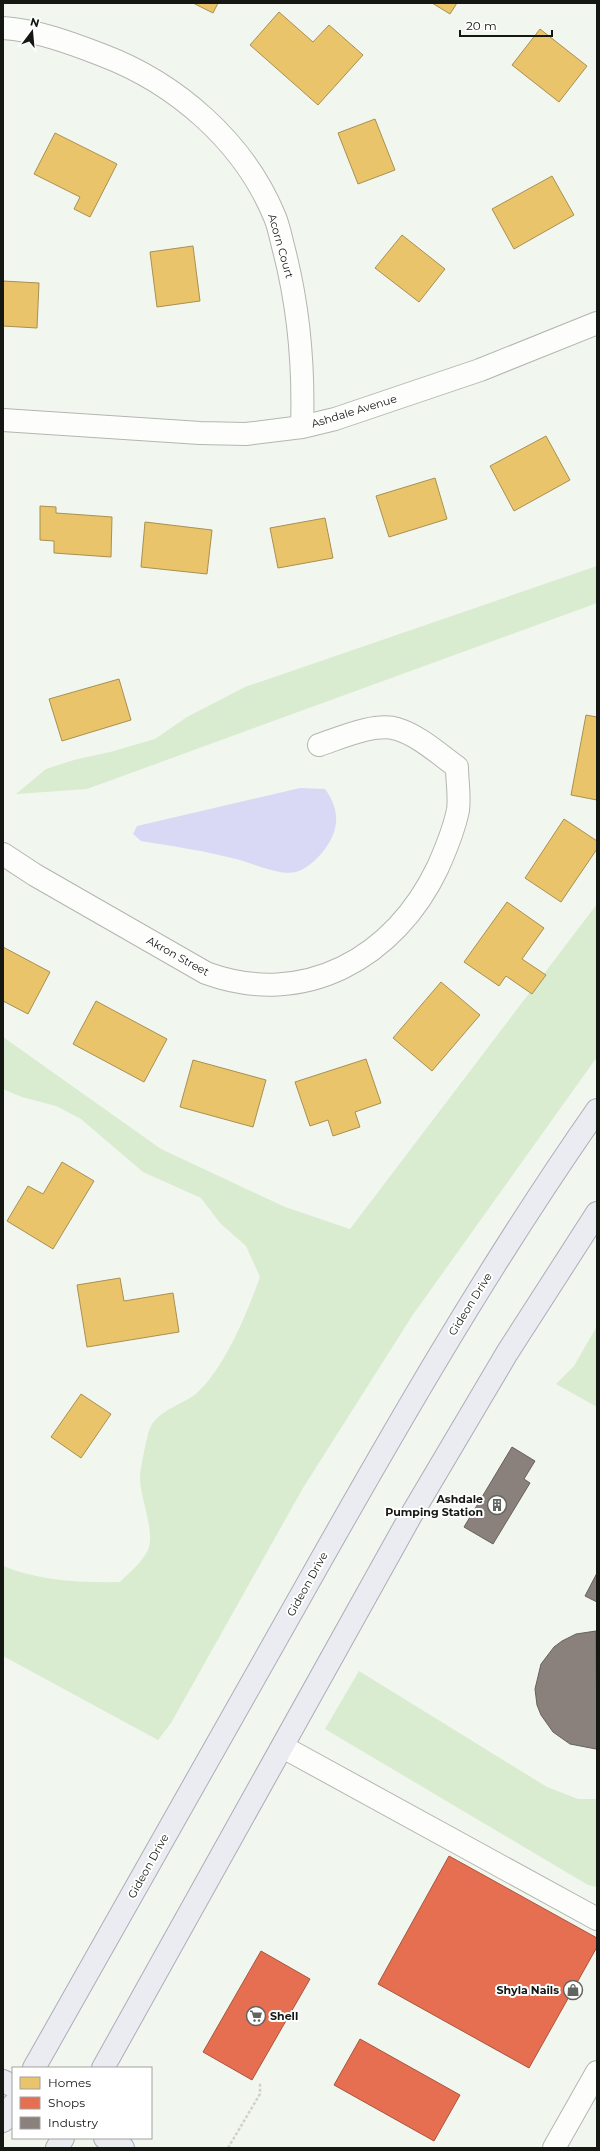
<svg xmlns="http://www.w3.org/2000/svg" width="600" height="2151" viewBox="0 0 600 2151" font-family="Montserrat,sans-serif">
	<style>
		.green { fill: #d9eccf }
		.water { fill: #d9d9f6 }
		.homes { fill: #e9c46a; stroke: #a99050 }
		.shops { fill: #e76f51; stroke: #a8553e }
		.industry { fill: #8a817c; stroke: #67615c }
		.lines { fill: none; stroke-linecap: round; stroke-linejoin: round }
		.minor-casing { stroke: #b3b6b0; stroke-width: 24 }
		.major-casing { stroke: #adadb9; stroke-width: 24 }
		.path { stroke: #d0d1cf; stroke-width: 2.5; stroke-dasharray: 3 2; stroke-linecap: butt }
		.minor { stroke: #fdfefc; stroke-width: 22 }
		.major { stroke: #ebebf2; stroke-width: 22 }
		.labels { text-anchor: middle; stroke-width: 4; stroke-linejoin: round; paint-order: stroke }
		.street-label { font-size: 11px; fill: #141712; stroke: #fff }
		.poi-label { font-size: 11px; font-weight: bold; fill: #141712; stroke: #fff; text-anchor: end }
	</style>
	<rect width="100%" height="100%" fill="#f1f6ee"/>
	<!-- green -->
	<path class="green" d="M597 566V603L87 789 16 794 46 769 74 760 110 752 155 739 187 717 245 687Z
		M597 904V1057L412 1316 303 1488 171 1723 158 1740 3 1656V1566C40 1581 81 1583 120 1582 129 1573 141 1563 147 1552 157 1535 140 1499 140 1478 140 1470 147 1435 150 1428 159 1409 185 1404 198 1392 225 1367 248 1311 260 1277L246 1246 220 1223 201 1198 143 1172 81 1119 56 1106 22 1097 3 1089V1037L161 1149 285 1207 350 1229Z
		M597 1326V1407L556 1384 574 1366Z
		M359 1671 547 1787 578 1799H597V1887L588 1885 325 1729Z"/>
	<!-- water -->
	<path class="water" d="M300 788 325 789C336 804 340 820 332 837 326 851 310 868 296 872 280 876 252 863 236 859 205 851 172 846 141 841L133 834 137 826Z"/>
	<!-- homes -->
	<path class="homes" d="M193 3H218L213 13Z
		M432 3H457L450 14Z
		M279 12 313 42 329 25 363 55 318 105 250 45Z
		M540 29 587 66 559 102 512 65Z
		M375 119 395 170 358 184 338 133Z
		M55 133 117 164 90 217 74 209 80 197 34 174Z
		M552 176 574 215 514 249 492 209Z
		M402 235 445 269 419 302 375 268Z
		M193 246 200 301 157 307 150 252Z
		M3 281 39 283 37 328 3 326Z
		M546 436 570 480 514 511 490 466Z
		M435 478 447 519 389 537 376 496Z
		M40 506 56 507V513L112 517 111 557 54 553V541L40 540Z
		M325 518 333 558 278 568 270 528Z
		M145 522 212 530 207 574 141 567Z
		M119 679 131 720 62 741 49 699Z
		M586 715 597 717V800L571 795Z
		M564 819 597 841V849L561 902 525 878Z
		M507 902 544 928 522 959 546 975 532 994 506 976 499 986 464 962Z
		M3 947 50 972 28 1014 3 1001Z
		M441 982 480 1015 432 1071 393 1038Z
		M96 1001 167 1039 144 1082 73 1044Z
		M366 1059 381 1103 355 1112 360 1127 333 1136 328 1120 310 1126 295 1082Z
		M193 1060 266 1080 253 1127 180 1107Z
		M62 1162 94 1181 53 1249 7 1221 28 1186 43 1194Z
		M120 1278 124 1301 173 1293 179 1332 87 1347 77 1285Z
		M81 1394 111 1414 81 1458 51 1437Z"/>
	<!-- shops -->
	<path class="shops" d="M449 1856 597 1938V1947L529 2068 378 1984Z
		M261 1951 310 1979 252 2080 203 2052Z
		M360 2039 460 2095 434 2141 334 2085Z"/>
	<!-- industry -->
	<path class="industry" d="M512 1447 535 1461 524 1479 530 1483 493 1544 464 1527Z
		M597 1573V1602L585 1596Z
		M596 1631 597 1749H596L570 1744 553 1732 541 1715 537 1705 535 1689 541 1664 554 1647 562 1641 576 1634Z"/>
	<g class="lines">
		<defs>
			<path id="minor" d="M3 28C36 30 71 43 102 55 176 83 243 141 274 215 279 226 281 239 284 250 299 308 304 368 302 427
				M3 420 200 433 246 434 302 427 335 419 480 370 597 323
				M3 854 35 875 206 973C304 1009 395 958 438 867 446 849 454 830 458 810 460 796 457 781 457 767 439 754 418 735 397 729 376 722 340 738 319 745
				M283 1747 597 1919
				M554 2148 597 2072"/>
			<path id="major" d="M34 2068C121 1914 208 1760 295 1606 390 1437 486 1269 597 1110
				M103 2068 410 1517 507 1353 597 1213
				M3 2081 13 2086
				M3 2121 13 2105
				M105 2138 123 2148
				M57 2148 63 2138"/>
		</defs>
		<!-- minor casing -->
		<use href="#minor" class="minor-casing"/>
		<!-- major casing -->
		<use href="#major" class="major-casing"/>
		<!-- path -->
		<path class="path" d="M228 2148 260 2094V2083"/>
		<!-- minor -->
		<use href="#minor" class="minor"/>
		<!-- major -->
		<use href="#major" class="major"/>
	</g>
	<!-- icons -->
	<defs>
		<symbol id="building-ring" viewBox="-11 -11 22 22"><circle r="9.5" fill="#fff" stroke="#61655f" stroke-width="1.5"/><path d="M-4-6H4V6H1V3H-1V6H-4ZM-2.5-4.3h1.7v1.8h-1.7ZM.8-4.3h1.7v1.8H.8ZM-2.5-1h1.7V.8h-1.7ZM.8-1h1.7V.8H.8Z" fill="#61655f"/></symbol>
		<symbol id="shop-ring" viewBox="-11 -11 22 22"><circle r="9.5" fill="#fff" stroke="#61655f" stroke-width="1.5"/><path d="M-5-2.5h2.3a2.7 3.5 0 0 1 5.4 0H5L5.5 6h-11ZM-1.5-2.5h3a1.5 2.3 0 0 0-3 0Z" fill="#61655f"/></symbol>
		<symbol id="supermarket-ring" viewBox="-11 -11 22 22"><circle r="9.5" fill="#fff" stroke="#61655f" stroke-width="1.5"/><path d="M-6-5.5h2.5l.6 2H6L4.5 2H-2.5L-4.4-4H-6ZM-1.5 3.2a1.3 1.3 0 1 0 .1 0ZM3 3.2a1.3 1.3 0 1 0 .1 0Z" fill="#61655f"/></symbol>
	</defs>
	<g fill-rule="evenodd">
		<use href="#building-ring" x="486" y="1494" width="22" height="22"/>
		<use href="#shop-ring" x="562" y="1979" width="22" height="22"/>
		<use href="#supermarket-ring" x="245" y="2005" width="22" height="22"/>
	</g>
	<g class="labels">
		<!-- street labels -->
		<g class="street-label">
			<text transform="translate(281 246) rotate(74)" y="4">Acorn Court</text>
			<text transform="translate(354 411) rotate(-17)" y="4">Ashdale Avenue</text>
			<text transform="translate(178 956) rotate(29)" y="4">Akron Street</text>
			<text transform="translate(470 1304) rotate(-58)" y="4">Gideon Drive</text>
			<text transform="translate(307 1584) rotate(-61)" y="4">Gideon Drive</text>
			<text transform="translate(148 1866) rotate(-61)" y="4">Gideon Drive</text>
		</g>
		<!-- poi labels -->
		<g class="poi-label">
			<text x="483" y="1503">Ashdale<tspan x="483" dy="13">Pumping Station</tspan></text>
			<text x="559" y="1994">Shyla Nails</text>
			<text x="270" y="2020" text-anchor="start">Shell</text>
		</g>
	</g>
	<!-- border -->
	<rect width="600" height="2151" fill="none" stroke="#141712" stroke-width="8"/>
	<!-- legend -->
	<rect x="12" y="2067" width="140" height="72" fill="#ffffff" stroke="#a1a2a0"/>
	<rect x="20" y="2077" width="20" height="12" fill="#e9c46a" stroke="#a1a2a0"/>
	<text x="48" y="2087" font-size="12" fill="#141712">Homes</text>
	<rect x="20" y="2097" width="20" height="12" fill="#e76f51" stroke="#a1a2a0"/>
	<text x="48" y="2107" font-size="12" fill="#141712">Shops</text>
	<rect x="20" y="2117" width="20" height="12" fill="#8a817c" stroke="#a1a2a0"/>
	<text x="48" y="2127" font-size="12" fill="#141712">Industry</text>
	<!-- north arrow -->
	<g transform="translate(32 32) rotate(16)" stroke="#ffffff" stroke-width="3" paint-order="stroke">
	<path d="M0-3L7 15L0 10L-7 15Z" fill="#141712"/>
	<text y="-6" font-size="11" font-weight="bold" text-anchor="middle" fill="#141712">N</text>
	</g>
	<!-- scale -->
	<path d="M460 30v6h92v-6" fill="none" stroke="#141712" stroke-width="2"/>
	<text x="466" y="30" font-size="12" fill="#141712" stroke="#ffffff" stroke-width="3" paint-order="stroke">20 m</text>
</svg>
